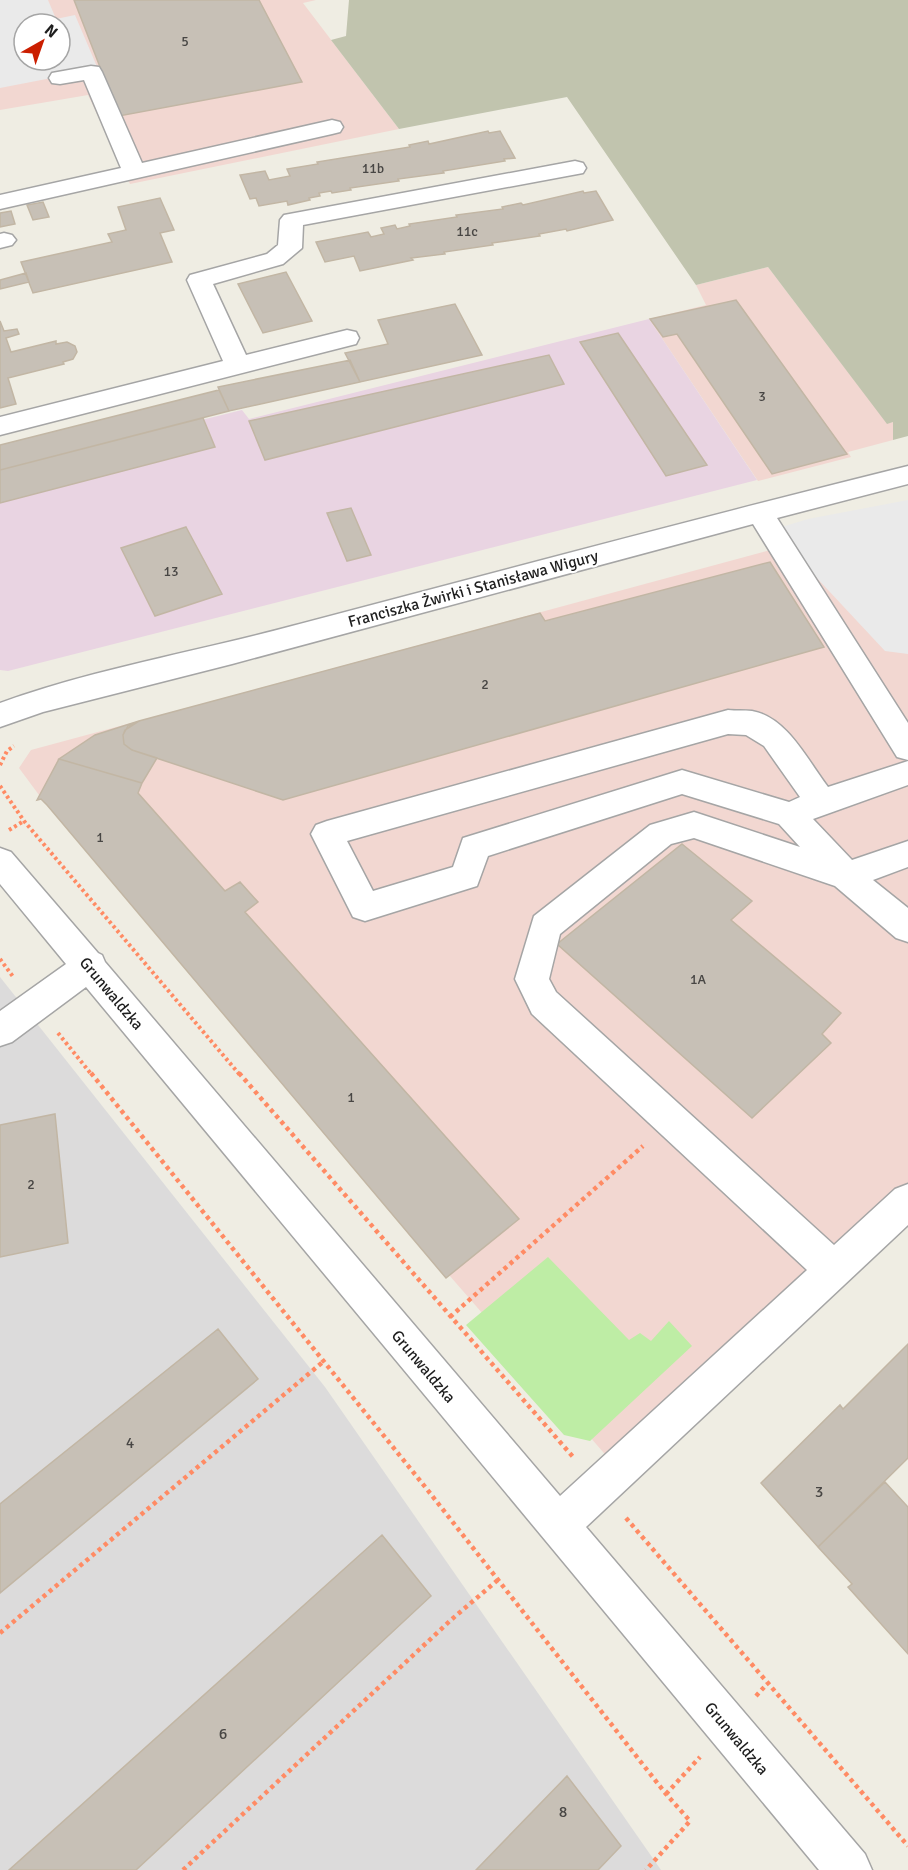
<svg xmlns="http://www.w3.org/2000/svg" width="908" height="1870" viewBox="0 0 908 1870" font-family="Signika,sans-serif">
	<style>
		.residential { fill: #dcdbdb }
		.commercial { fill: #f2d7d1; fill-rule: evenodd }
		.industrial { fill: #e9d4e2 }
		.construction { fill: #c1c4ae }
		.grass { fill: #beeda5 }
		.parking { fill: #eaeaea; fill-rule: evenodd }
		.building { fill: #c7c0b6; stroke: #c2b6a4; stroke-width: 1.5 }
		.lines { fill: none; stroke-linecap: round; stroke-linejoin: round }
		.minor-casing { stroke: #a5a5a5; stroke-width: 3 }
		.path-far1 { stroke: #ff8b64; stroke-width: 4; stroke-dasharray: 3 3; stroke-linecap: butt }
		.path { stroke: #ff8b64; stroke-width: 4.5; stroke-dasharray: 4 4; stroke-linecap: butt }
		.minor { fill: #fff; fill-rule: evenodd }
		.labels { text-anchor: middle; stroke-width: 4.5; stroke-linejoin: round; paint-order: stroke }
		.number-label { font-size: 14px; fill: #484644 }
		.street-label { font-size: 16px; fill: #1e1e1e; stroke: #fff }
		.near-number-label { font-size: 16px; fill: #484644 }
	</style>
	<rect width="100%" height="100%" fill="#efede3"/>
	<!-- residential -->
	<path class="residential" d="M0 977 325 1387 661 1870H0Z"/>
	<!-- commercial -->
	<path class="commercial" d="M0 0H316L303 3 399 129 130 184 88 95 0 110ZM24 24H60V60H24Z
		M768 267 887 423 893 422V440L848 452 851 457 758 481 649 319 706 305 696 285Z
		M908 522V1186L623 1475 449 1275 446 1278 47 805 41 799 37 800 39 795 19 768 31 750 800 542Z"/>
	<!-- industrial -->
	<path class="industrial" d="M649 319 757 480 8 671 0 670V470L242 410 249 419Z"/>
	<!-- construction -->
	<path class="construction" d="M349 0H908V436L893 440V422L887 424 768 267 696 285 567 97 399 129 331 40 346 36Z"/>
	<!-- grass -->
	<path class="grass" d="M548 1257 629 1340 640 1333 651 1341 669 1321 692 1346 590 1441 564 1435 466 1325Z"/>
	<!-- parking -->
	<path class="parking" d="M0 0H48L56 19 75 15 98 69 0 88ZM24 24H60V60H24Z
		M908 500V654L885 651 772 530 808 519Z"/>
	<!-- building -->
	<path class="building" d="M74 0H259L302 82 119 116Z
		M488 131 489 133 500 131 515 158 504 159 505 161 443 171 444 173 398 179 399 181 350 188 351 190 332 193 331 191 319 193 320 196 309 198 310 200 288 205 287 201 259 206 256 198 250 199 240 175 265 171 269 180 290 176 287 169 318 164 317 162 410 147 409 145 428 141 429 144Z
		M583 191 584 193 596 191 613 220 567 231 566 229 539 234 540 236 492 243 493 245 444 252 445 254 411 258 413 260 360 271 354 256 325 262 316 242 368 232 371 237 384 234 381 228 395 225 397 229 410 226 409 224 457 217 456 215 503 209 502 207 521 203 523 205Z
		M160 198 174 230 160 233 172 262 33 293 21 262 112 242 108 234 126 230 118 207Z
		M43 202 49 217 33 220 27 205Z
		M11 211 15 224 0 227V213Z
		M286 272 312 321 263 333 238 284Z
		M26 273 29 282 0 289V280Z
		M736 300 847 454 772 474 677 334 663 337 650 319Z
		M455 304 482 355 360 382 345 353 388 344 378 320Z
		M0 321 4 331 17 329 19 334 6 338 11 352 56 341V344L67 342 75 346 77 352 73 359 63 362 64 364 8 378 16 404 0 408Z
		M618 333 707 465 666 476 580 342Z
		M549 355 564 384 265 460 249 421Z
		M350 360 360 382 229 411 218 387Z
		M219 390 229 411 0 470V445Z
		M203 418 215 447 0 503V470Z
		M351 508 371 555 347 561 327 513Z
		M186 527 222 594 155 616 121 548Z
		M770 562 824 647 283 800 132 750 124 744 123 735 125 730 139 721 540 613 545 621Z
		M139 721 128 726 123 735 124 744 132 750 157 758 142 783 59 759 95 735Z
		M59 759 142 783 138 793 225 891 240 882 258 902 245 912 519 1219 446 1278 47 805 41 799 37 800Z
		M682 844 752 901 731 920 841 1013 822 1034 831 1043 752 1118 557 944Z
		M55 1114 68 1243 0 1257V1125Z
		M218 1329 258 1379 0 1593V1504Z
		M908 1344V1458L818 1547 761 1483 840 1405 843 1409Z
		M885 1482 908 1507V1654L848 1587 852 1584 818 1547Z
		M382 1535 431 1596 136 1870H9Z
		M567 1776 621 1846 598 1870H476Z"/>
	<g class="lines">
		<defs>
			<path id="minor" d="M91 66 99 67 102 72 142 163 332 120 340 122 343 127 340 132 332 134 0 209V195L121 168 84 80 60 84 52 83 49 78 52 73Z
				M575 161 583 163 586 168 583 173 303 225 302 248 283 264 213 284 246 355 347 330 356 332 359 338 356 344 0 435V417L223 361 187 280 190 275 267 254 278 245 280 220 284 215Z
				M4 233 12 235 16 240 12 245 0 248V234Z
				M908 466V484L777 518 908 723V760L897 757 753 524 232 664 43 712 0 727V703C94 669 195 652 292 626 497 572 702 517 908 466Z
				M728 710C736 711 744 710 752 711 787 717 808 761 828 787L908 761V785L813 819 852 860 908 841V867L873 880 908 908V942L896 938 835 886 694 838 671 844 560 934 549 979 556 992 834 1245 895 1189 908 1184V1225L586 1527 865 1854 872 1870H819L86 987 12 1042 0 1046V1011L66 964 0 884V848L11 852 98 953 102 955 105 962 560 1496 807 1270 532 1014 515 979 534 916 650 825 694 812 800 847 779 824 682 794 488 856 477 886 365 921 353 917 311 834 316 825 327 821ZM728 734 746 735 764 746 800 797 789 802 682 770 463 838 453 867 373 891 347 841Z"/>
		</defs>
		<!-- minor casing -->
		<use href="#minor" class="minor-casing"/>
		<!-- path-far1 -->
		<path class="path-far1" d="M0 765 7 751 14 746
			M0 786 24 821 240 1075
			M9 830 24 821
			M0 959 14 978
			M58 1033 92 1075"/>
		<!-- path -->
		<path class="path" d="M91 1073 426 1488 666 1794 690 1821 646 1870
			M239 1073 574 1458
			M450 1317 643 1146
			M626 1518 908 1846
			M0 1633 324 1361
			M756 1696 767 1684
			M666 1794 700 1757
			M183 1870 452 1619 499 1579"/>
		<!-- minor -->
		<use href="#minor" class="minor"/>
	</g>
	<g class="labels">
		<!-- number labels -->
		<g class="number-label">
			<text x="185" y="46">5</text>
			<text x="373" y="173">11b</text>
			<text x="467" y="236">11c</text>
			<text x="762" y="401">3</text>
			<text x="171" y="576">13</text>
			<text x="485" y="689">2</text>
			<text x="100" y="842">1</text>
			<text x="698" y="984">1A</text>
			<text x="351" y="1102">1</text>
			<text x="31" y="1189">2</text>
		</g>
		<!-- street labels -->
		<g class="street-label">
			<text transform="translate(473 588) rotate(-15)" y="6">Franciszka Żwirki i Stanisława Wigury</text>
			<text transform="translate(112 993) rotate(50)" y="6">Grunwaldzka</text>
			<text transform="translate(424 1366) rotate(50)" y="6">Grunwaldzka</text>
			<text transform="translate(737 1738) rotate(50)" y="6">Grunwaldzka</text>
		</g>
		<!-- near-number labels -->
		<g class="near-number-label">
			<text x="130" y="1448">4</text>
			<text x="819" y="1497">3</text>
			<text x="223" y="1739">6</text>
			<text x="563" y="1817">8</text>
		</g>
	</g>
	<!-- north arrow -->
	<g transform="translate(42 42) rotate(40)"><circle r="28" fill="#ffffff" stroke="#a5a5a5" stroke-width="1.5"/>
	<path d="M0-4.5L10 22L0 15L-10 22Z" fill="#cb1e00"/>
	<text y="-9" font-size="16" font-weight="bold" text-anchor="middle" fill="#1e1e1e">N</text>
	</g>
</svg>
